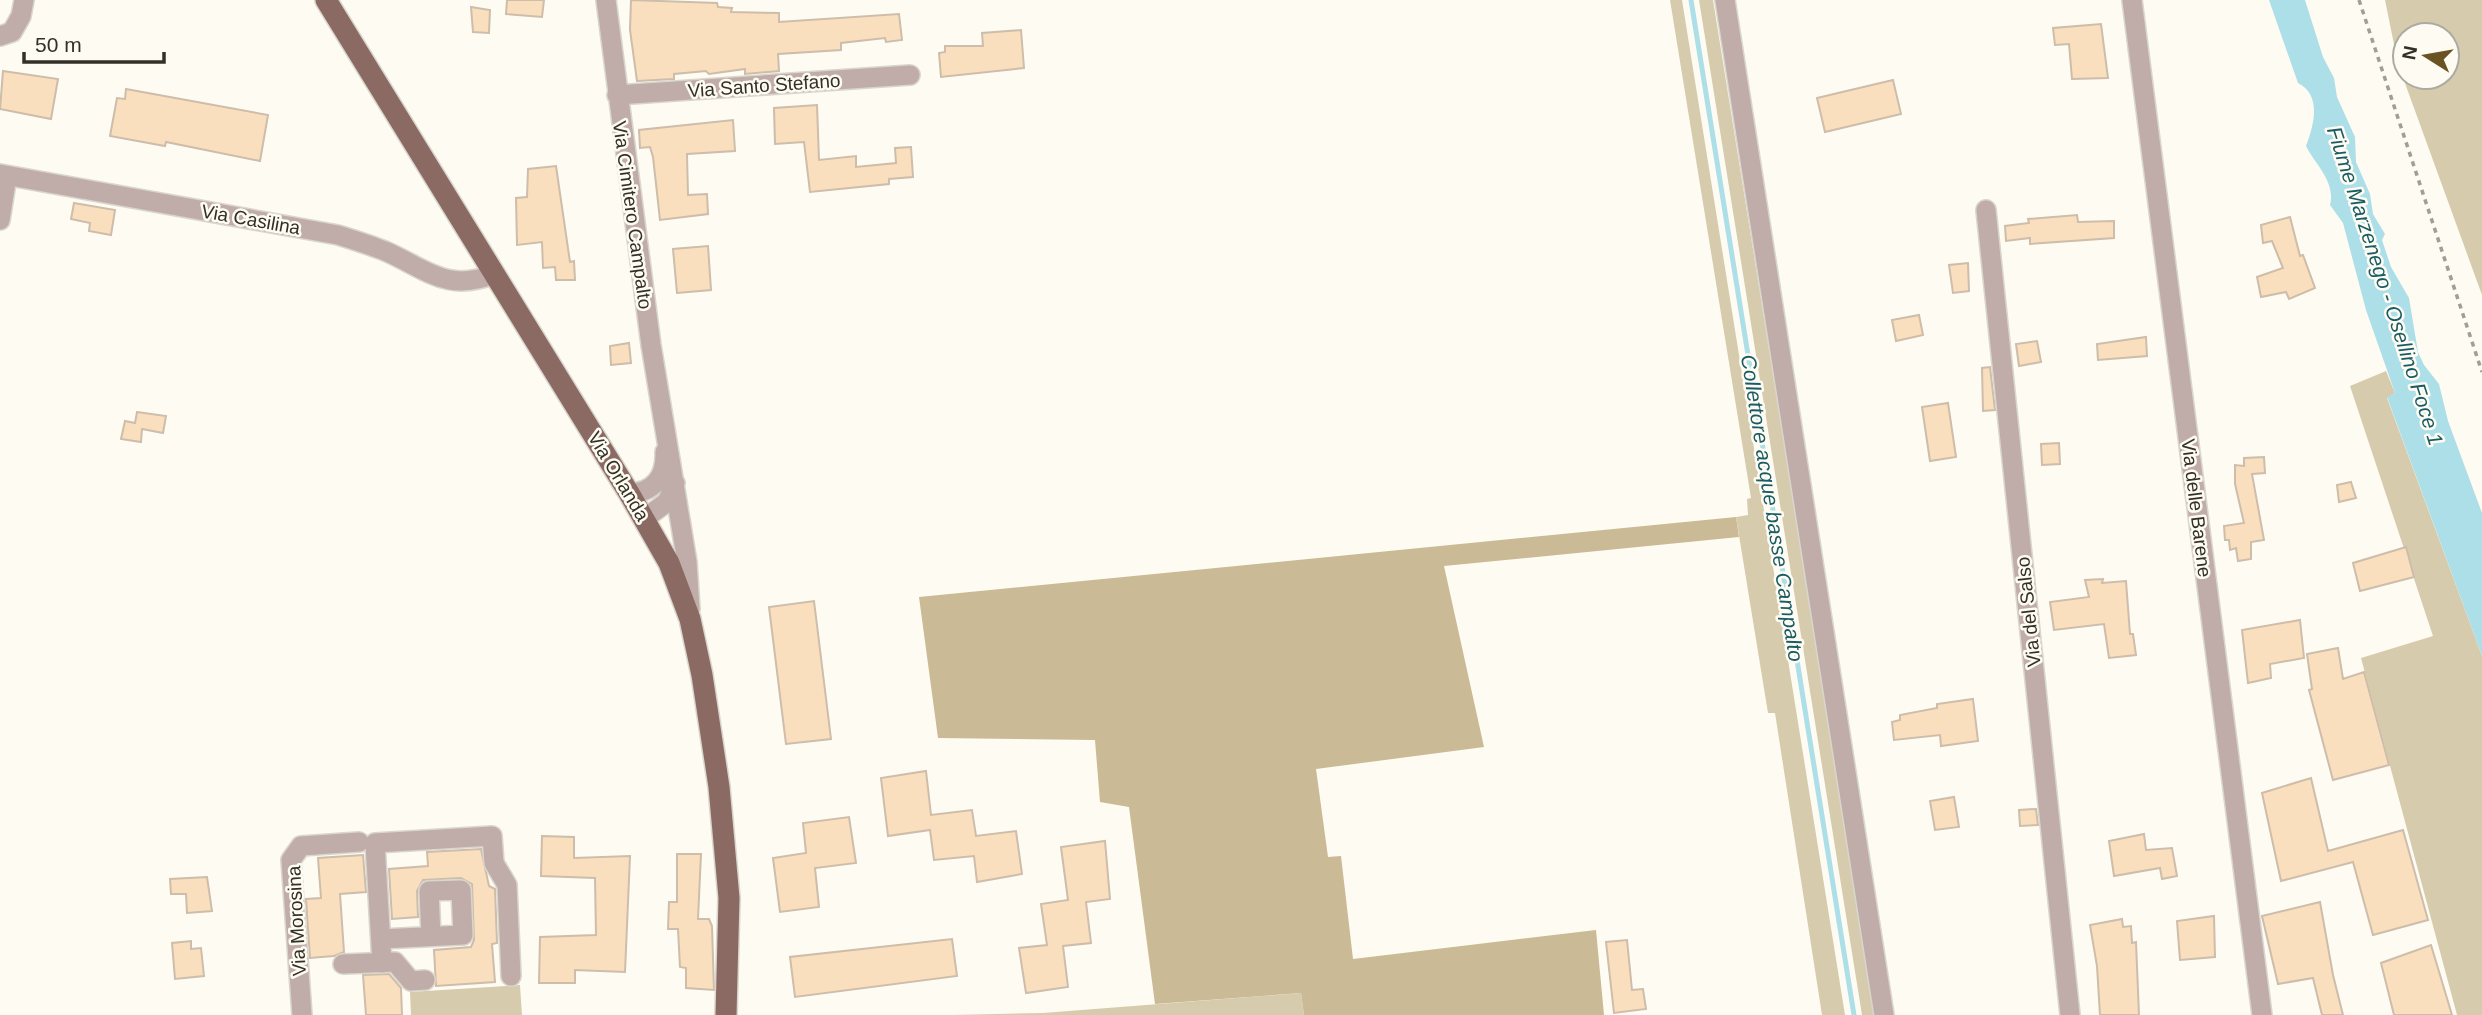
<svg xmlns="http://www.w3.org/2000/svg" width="2482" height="1015" viewBox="0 0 2482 1015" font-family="Helvetica,sans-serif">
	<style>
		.green { fill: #d7cbad; fill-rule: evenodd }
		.forest { fill: #caba95 }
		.water { fill: #addfe8 }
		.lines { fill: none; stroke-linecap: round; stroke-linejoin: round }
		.stream { stroke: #addfe8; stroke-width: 5 }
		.building { fill: #fadfbe; stroke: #cdbdaa; stroke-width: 2 }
		.minor-casing { stroke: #d9d6cd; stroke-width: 22 }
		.major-casing { stroke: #d9d6cd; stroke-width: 24 }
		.path { stroke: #a19e95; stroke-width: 3.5; stroke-dasharray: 5 5; stroke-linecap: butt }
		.minor { stroke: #c0aca8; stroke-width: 19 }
		.major { stroke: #8c6a64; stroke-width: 21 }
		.labels { text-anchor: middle; stroke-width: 5; stroke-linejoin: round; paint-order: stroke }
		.street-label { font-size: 19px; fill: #333027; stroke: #fefbf2 }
		.water-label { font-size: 21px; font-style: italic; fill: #195c66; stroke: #fefbf2 }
	</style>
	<rect width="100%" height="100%" fill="#fefbf2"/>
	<!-- green -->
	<path class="green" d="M1670 0H1682L1845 1015H1822L1775 713H1768L1736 517 1748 515 1747 499 1751 498Z
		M1699 0H1713L1876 1015H1862Z
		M2385 0H2482V295L2398 64ZM2405 35H2447V77H2405Z
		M2386 371 2395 393 2387 398 2482 656V1015H2457L2361 658 2433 636 2350 386Z
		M520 985 522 1015H411L410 992Z
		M1301 993 1304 1015H952L1043 1013Z"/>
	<!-- forest -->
	<path class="forest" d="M1736 517 1739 537 1444 566 1484 747 1316 769 1328 857 1341 856 1353 959 1596 930 1604 1015H1304L1301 993 1155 1004 1129 807 1100 802 1095 740 938 738 919 597Z"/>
	<!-- water -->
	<path class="water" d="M2269 0H2305L2323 57 2334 78 2337 97 2355 137 2356 162 2370 194 2373 214 2385 234 2382 240 2391 267 2409 298 2418 352 2424 365 2439 384 2448 421 2482 513V656L2387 397 2395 393 2366 310 2343 223 2330 205C2336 182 2315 164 2306 146 2314 125 2322 95 2298 83Z"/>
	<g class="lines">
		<!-- stream -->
		<path class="stream" d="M1691 0 1854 1015"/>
	</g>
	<!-- building -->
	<path class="building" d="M507 0H544L542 17 506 14Z
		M631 0 717 3 718 7 732 8 731 12 779 13V22L899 14 902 40 886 42 885 38 841 43V50L778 54 779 71 745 74V69L709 74 706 71 674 74V79L637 81 630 30Z
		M471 7 490 10 489 33 473 32Z
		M2101 24 2108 78 2072 79 2069 44 2055 45 2053 28Z
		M1021 30 1024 68 941 77 939 53 945 52V46H983L982 33Z
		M3 71 58 79 51 119 0 109Z
		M1893 80 1901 114 1825 132 1817 98Z
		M126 89 268 115 260 161 166 142 165 146 110 136 117 98 125 99Z
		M817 105 819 160 856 156V167L896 163 895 148 911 147 913 177 889 179V184L810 192 804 142 775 144 774 108Z
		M733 120 735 151 687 154 688 195 707 194 708 214 660 220 653 157 650 147 640 148 639 130Z
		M556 166 570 262 574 261 575 280H556L555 267 543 268 542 242 517 245 516 198 527 197 528 169Z
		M74 203 115 210 111 235 89 231 90 223 71 219Z
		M2077 215 2078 222 2114 221V238L2030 244V238L2006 241 2005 226 2029 223 2028 219Z
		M2290 217 2300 256 2303 255 2315 288 2289 299 2286 292 2261 297 2257 277 2283 268 2272 241 2263 243 2261 225Z
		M708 246 711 290 677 293 673 249Z
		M1968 263 1969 291 1953 293 1949 265Z
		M1919 315 1923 335 1896 341 1892 320Z
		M2146 337 2147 356 2098 360 2097 344Z
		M2037 341 2041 362 2019 366 2016 344Z
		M629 343 631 363 611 365 610 346Z
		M1990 367 1995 410 1983 411 1982 368Z
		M1948 403 1956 457 1930 461 1922 407Z
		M137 412 166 416 163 433 142 429 141 442 121 439 125 421 135 423Z
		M2059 443 2060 464 2042 465 2041 444Z
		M2264 457 2265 473 2252 474 2264 540 2251 542V559L2238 561 2236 548 2230 550 2229 540H2225L2224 526 2244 523 2235 484V465L2244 466V458Z
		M2351 482 2356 498 2339 502 2337 485Z
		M2406 547 2414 577 2360 591 2353 563Z
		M2103 579 2102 583 2126 581 2130 634H2133L2136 655 2109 658 2104 624 2054 630 2050 602 2089 597 2085 580Z
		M814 601 831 739 786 744 769 607Z
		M2300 620 2304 658 2270 664 2271 678 2248 683 2242 630Z
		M2338 648 2343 679 2364 672 2389 765 2333 780 2309 690 2312 689 2307 654Z
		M1973 699 1978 741 1941 746 1940 735 1894 740 1892 722 1900 720V715L1937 708V704Z
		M926 771 931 815 972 810 976 836 1016 831 1022 874 977 882 974 856 934 860 930 830 888 836 881 778Z
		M2311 778 2328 851 2403 830 2428 920 2373 935 2353 862 2281 881 2262 793Z
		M1954 797 1959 827 1935 830 1930 801Z
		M2036 809 2038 825 2020 826 2019 810Z
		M849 817 856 863 815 868 819 907 780 912 773 858 806 853 803 823Z
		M2144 834 2146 850 2172 848 2177 876 2162 879 2160 868 2114 876 2109 841Z
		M542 836 574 837V858L630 856 625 972 575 970V983H539L540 937 596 935 595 878 541 876Z
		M1105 841 1110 899 1086 902 1091 943 1063 946 1068 987 1026 993 1019 948 1047 945 1041 904 1068 900 1061 847Z
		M481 849 489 886 495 889 497 943 492 944 495 982 436 986 434 950 471 947 474 940 472 884 461 878 423 880 417 891 418 917 392 919 389 869 428 866 427 852Z
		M677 854H701L698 919H709L712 926 714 990 686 988V968L680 967 678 929H668L669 902H677Z
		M363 855 366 892 340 894 344 952 334 956 310 958 306 899 321 898 318 858Z
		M207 877 212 911 187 913 186 894H171L170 879Z
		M2320 902 2333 975 2343 1015H2322L2313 978 2278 984 2262 916Z
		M2214 916 2215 957 2180 960 2177 921Z
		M2122 919 2123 927 2131 926 2132 943 2136 942 2139 1015H2100L2097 966 2090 925Z
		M952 939 957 976 795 997 790 957Z
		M1627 940 1632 990 1643 989 1646 1009 1614 1013 1606 942Z
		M191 941V949L201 948 204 976 175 979 172 943Z
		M2431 945 2452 1015H2394L2381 963Z
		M389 974 401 988 402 1015H366L363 975Z"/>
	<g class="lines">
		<defs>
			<path id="minor" d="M606 0 651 345 687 562 690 609
				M1725 0 1884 1015
				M2132 0 2262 1015
				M0 36 12 32 21 16 24 0
				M617 95 910 75
				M0 174 338 235C354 240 370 245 385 251 426 269 447 293 494 274
				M1986 210 2070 1015
				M0 220 7 176
				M629 493C654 493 666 476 665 452
				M644 519 667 502 675 483
				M381 939 463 935 461 890 429 891 431 936
				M382 963 375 843 492 836 494 863 507 885 511 976
				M343 964 395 962 411 981 425 980
				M302 1015 291 860 301 846 359 842"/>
			<path id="major" d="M326 0 629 493 669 563 690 619 702 675 719 787 729 898 726 1015"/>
		</defs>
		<!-- minor casing -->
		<use href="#minor" class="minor-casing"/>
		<!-- major casing -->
		<use href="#major" class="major-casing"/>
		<!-- path -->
		<path class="path" d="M2359 0 2482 372"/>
		<!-- minor -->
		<use href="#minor" class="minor"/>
		<!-- major -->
		<use href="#major" class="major"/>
	</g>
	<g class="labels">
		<!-- street labels -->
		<g class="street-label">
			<text transform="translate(764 85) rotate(-4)" y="7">Via Santo Stefano</text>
			<text transform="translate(633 215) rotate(82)" y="7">Via Cimitero Campalto</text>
			<text transform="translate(251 219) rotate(10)" y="7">Via Casilina</text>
			<text transform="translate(619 476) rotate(59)" y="7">Via Orlanda</text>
			<text transform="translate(2197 508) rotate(83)" y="7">Via delle Barene</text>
			<text transform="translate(2028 612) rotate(-96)" y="7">Via del Salso</text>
			<text transform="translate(296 921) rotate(-93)" y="7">Via Morosina</text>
		</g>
		<!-- water labels -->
		<g class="water-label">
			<text transform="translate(2385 286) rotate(72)" y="7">Fiume Marzenego - Osellino Foce 1</text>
			<text transform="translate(1772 508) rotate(81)" y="7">Collettore acque basse Campalto</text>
		</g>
	</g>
	<!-- north arrow -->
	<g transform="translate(2426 56) rotate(281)"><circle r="33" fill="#fefbf2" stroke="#adaaa1" stroke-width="2"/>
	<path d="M0-5L12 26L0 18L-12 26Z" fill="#6b5223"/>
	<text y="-10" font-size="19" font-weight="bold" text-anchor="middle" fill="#333027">N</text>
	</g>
	<!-- scale -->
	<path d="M24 52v10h140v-10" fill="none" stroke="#333027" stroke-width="3.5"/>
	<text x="35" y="52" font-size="21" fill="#333027" stroke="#fefbf2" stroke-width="5" paint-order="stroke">50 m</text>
</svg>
